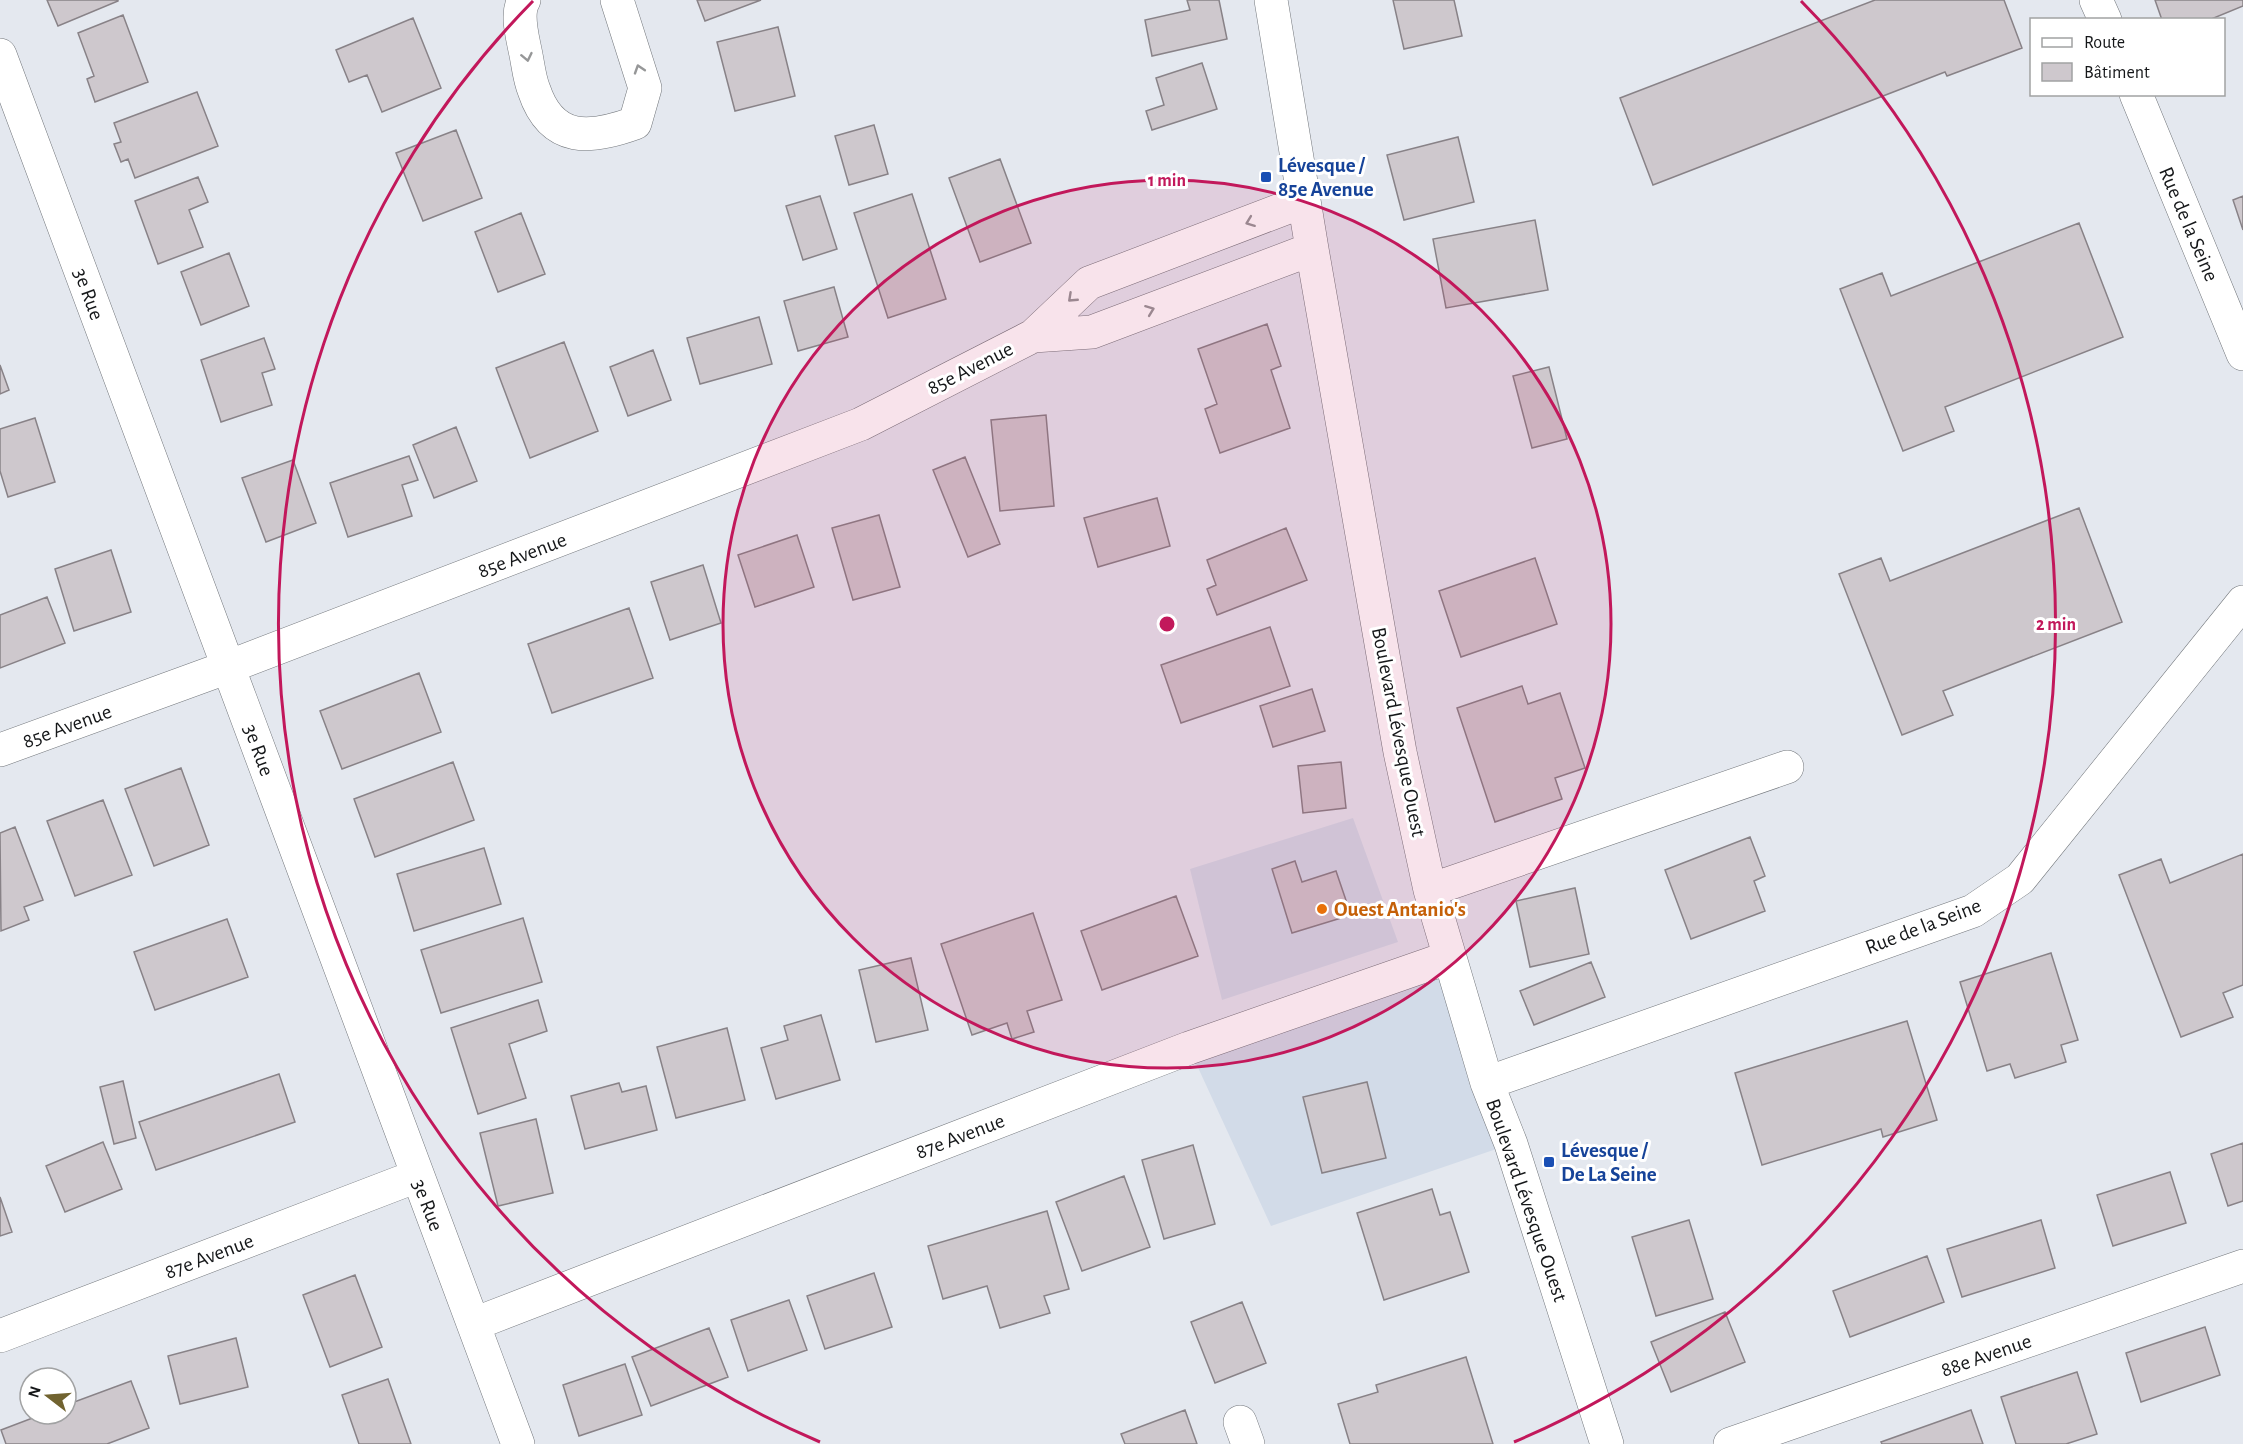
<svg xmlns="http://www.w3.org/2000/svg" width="2243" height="1444" viewBox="0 0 2243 1444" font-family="'Alegreya Sans',sans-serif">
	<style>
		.built { fill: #d2dbe8 }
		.building { fill: #cec8cd; stroke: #888287; stroke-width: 1.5 }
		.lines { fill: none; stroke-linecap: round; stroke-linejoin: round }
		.minor-casing { stroke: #73777c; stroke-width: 34 }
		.minor { stroke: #fff; stroke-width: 33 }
		.oneway { stroke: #969798 }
		.ring { fill: none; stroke: #c2185b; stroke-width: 3 }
		.transit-dot { fill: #1a4fb4; stroke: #fff; stroke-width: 2 }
		.food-dot { fill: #e8710a; stroke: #fff; stroke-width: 2 }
		.labels { text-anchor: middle; stroke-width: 6; stroke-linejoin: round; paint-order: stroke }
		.transit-label { font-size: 21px; font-weight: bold; fill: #164399; stroke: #fff; text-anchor: start }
		.street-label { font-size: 21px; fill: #151719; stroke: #fff }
		.food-label { font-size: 21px; font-weight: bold; fill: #c56008; stroke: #fff; text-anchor: start }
		.centre { fill: #c2185b; stroke: #fff; stroke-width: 3 }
		.ring-label { font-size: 18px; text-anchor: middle; font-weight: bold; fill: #c2185b; stroke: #fff; stroke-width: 6; stroke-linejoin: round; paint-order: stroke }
	</style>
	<rect width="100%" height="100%" fill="#e4e8ef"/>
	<!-- built -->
	<path class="built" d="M1353 818 1398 942 1222 1000 1190 869Z
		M1450 957 1511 1144 1271 1226 1189 1048Z"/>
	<!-- building -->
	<path class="building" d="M47 0H118V1L58 26Z
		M697 0H761L705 21Z
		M1187 0H1219L1227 39 1152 56 1145 20 1190 10Z
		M1393 0H1454L1462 36 1404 49Z
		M1875 0H2004L2022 48 1947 76 1945 72 1653 185 1620 98Z
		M2155 0H2243V6L2209 20H2162Z
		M123 15 148 82 95 102 87 79 94 76 78 33Z
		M413 18 441 88 382 112 367 75 349 82 336 50Z
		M778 27 795 96 735 111 717 42Z
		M1202 63 1217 109 1152 130 1146 111 1164 105 1156 78Z
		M197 92 218 146 135 178 128 159 121 162 114 144 121 142 114 123Z
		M874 125 888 174 849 185 835 136Z
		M456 130 482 198 423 221 396 153Z
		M1458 137 1474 202 1404 220 1387 155Z
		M1000 159 1031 243 980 262 949 178Z
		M198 177 208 202 189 210 203 247 158 264 135 201Z
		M912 194 946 299 888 318 854 213Z
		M820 196 837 249 803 260 786 206Z
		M2243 196V230L2233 200Z
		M521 213 545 274 498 292 475 232Z
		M1535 220 1548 290 1446 308 1433 239Z
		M2079 223 2123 337 1945 407 1954 431 1903 451 1840 289 1882 273 1891 296Z
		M229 253 249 306 201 325 181 272Z
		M834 287 848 337 798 351 784 301Z
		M759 317 772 364 700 384 687 338Z
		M1267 324 1281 366 1271 370 1290 428 1220 453 1205 409 1217 404 1198 349Z
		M264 338 275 369 262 373 272 405 221 422 201 360Z
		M564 342 598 431 530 458 496 368Z
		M653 350 671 400 628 416 610 367Z
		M0 365 9 390 0 394Z
		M1549 367 1567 439 1532 448 1513 376Z
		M1046 415 1054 506 1000 511 991 420Z
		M35 418 55 482 8 497 0 471V429Z
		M456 427 477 481 434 498 413 445Z
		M409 456 418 480 402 485 412 516 348 537 330 483Z
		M965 457 1000 544 968 557 933 470Z
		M293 460 316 523 266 542 242 478Z
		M1157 498 1170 546 1098 567 1084 518Z
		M2079 508 2122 622 1943 691 1953 715 1902 735 1839 574 1881 558 1890 581Z
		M879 515 900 587 853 600 832 528Z
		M1286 528 1307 580 1217 615 1207 589 1216 585 1207 560Z
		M797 535 814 587 755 607 738 555Z
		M111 550 131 612 74 631 55 569Z
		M1535 558 1557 624 1461 657 1439 591Z
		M703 565 721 623 670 640 651 582Z
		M47 597 65 643 0 668V615Z
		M629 608 653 678 552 713 528 644Z
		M1270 627 1290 686 1181 723 1161 665Z
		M419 673 441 732 342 769 320 711Z
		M1522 686 1528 704 1560 693 1585 768 1555 778 1562 799 1495 822 1457 708Z
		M1312 689 1325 731 1273 747 1260 706Z
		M453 762 474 820 375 857 354 799Z
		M1341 762 1346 808 1303 813 1298 766Z
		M181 768 209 845 154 866 125 789Z
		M103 800 132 875 75 896 47 821Z
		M15 827 43 900 24 907 29 920 1 931 0 833Z
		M1750 837 1765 876 1754 881 1765 911 1691 939 1665 870Z
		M484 848 501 904 414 931 397 874Z
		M2243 854V985L2223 993 2233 1017 2181 1037 2119 875 2161 859 2170 883Z
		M1295 861 1302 882 1336 871 1351 915 1292 933 1272 869Z
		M1575 888 1589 954 1530 967 1516 901Z
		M1176 896 1198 956 1102 990 1081 931Z
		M1033 913 1062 1000 1027 1011 1034 1032 1012 1039 1007 1023 972 1035 941 944Z
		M523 918 542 982 441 1013 421 950Z
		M227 919 248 977 155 1010 134 952Z
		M2051 953 2078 1040 2061 1045 2066 1062 2015 1078 2010 1064 1987 1071 1960 982Z
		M911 958 928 1030 876 1042 859 970Z
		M1591 962 1605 997 1534 1025 1520 991Z
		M538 1000 547 1031 509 1044 526 1098 478 1114 451 1028Z
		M821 1015 840 1080 776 1099 761 1048 788 1040 784 1026Z
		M1907 1021 1937 1120 1883 1137 1881 1129 1762 1165 1735 1073Z
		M727 1028 745 1100 676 1118 657 1047Z
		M279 1074 295 1122 156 1170 139 1122Z
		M123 1081 136 1138 114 1144 100 1087Z
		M1367 1082 1386 1158 1322 1173 1303 1097Z
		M619 1083 622 1092 646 1086 657 1130 585 1149 571 1096Z
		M536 1119 553 1193 498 1206 480 1133Z
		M103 1142 122 1189 65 1212 46 1166Z
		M2243 1143V1201L2228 1206 2211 1154Z
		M1193 1145 1215 1224 1164 1239 1142 1160Z
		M2170 1172 2186 1223 2113 1246 2097 1195Z
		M1124 1176 1150 1247 1082 1271 1056 1202Z
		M1432 1189 1440 1215 1450 1212 1469 1272 1384 1300 1357 1213Z
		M0 1197 12 1232 0 1236Z
		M1047 1211 1069 1289 1044 1296 1050 1313 1000 1328 987 1286 943 1299 928 1246Z
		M1689 1220 1713 1299 1656 1316 1632 1237Z
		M2041 1220 2055 1268 1962 1297 1947 1249Z
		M1927 1256 1944 1302 1850 1337 1833 1291Z
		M874 1273 892 1327 825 1349 807 1296Z
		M355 1275 382 1347 330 1367 303 1295Z
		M789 1300 807 1350 748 1371 731 1320Z
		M1242 1302 1266 1363 1215 1383 1191 1322Z
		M1725 1312 1745 1362 1671 1392 1651 1342Z
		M2205 1327 2220 1375 2141 1402 2126 1353Z
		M709 1328 728 1377 651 1406 632 1357Z
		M236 1338 248 1387 180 1404 168 1356Z
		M1466 1357 1493 1444H1350L1338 1404 1378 1392 1376 1385Z
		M625 1364 642 1415 579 1436 563 1385Z
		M2077 1372 2097 1434 2066 1444H2016L2001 1397Z
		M388 1379 411 1444H359L342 1395Z
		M131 1381 149 1428 107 1444H6L1 1430 43 1414H66V1405Z
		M1185 1410 1197 1444H1125L1121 1434Z
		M1971 1410 1983 1444H1882L1881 1442Z"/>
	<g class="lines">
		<defs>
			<path id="minor" d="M524 0C516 13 522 35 525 50 528 63 529 78 534 90 552 144 591 139 635 123L645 88 617 0
				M1271 0 1312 249 1400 752 1430 890 1487 1083 1511 1144 1607 1444
				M2096 0 2105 20
				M0 55 518 1444
				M2136 94 2243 354
				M1033 336 1092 332 1312 249
				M0 750 228 667 861 424 1033 336 1089 283 1304 201
				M1430 890 1787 767
				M1487 1083 1973 911 2020 879 2243 602
				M474 1324 1189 1048 1450 957
				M0 1336 417 1176
				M1240 1422 1248 1444
				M1730 1444 2243 1266"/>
		</defs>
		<!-- minor casing -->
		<use href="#minor" class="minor-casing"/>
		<!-- minor -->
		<use href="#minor" class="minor"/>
	</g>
	<!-- one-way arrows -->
	<defs><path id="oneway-chevron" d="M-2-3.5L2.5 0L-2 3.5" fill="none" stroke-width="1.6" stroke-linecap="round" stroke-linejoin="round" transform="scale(1.5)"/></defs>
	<g class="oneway">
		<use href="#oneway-chevron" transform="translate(527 57) rotate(78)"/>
		<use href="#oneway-chevron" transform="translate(639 69) rotate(-108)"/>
		<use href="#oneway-chevron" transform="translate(1250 222) rotate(159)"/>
		<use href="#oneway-chevron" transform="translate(1072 298) rotate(137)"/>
		<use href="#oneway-chevron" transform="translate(1150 310) rotate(-21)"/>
	</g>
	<!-- distance rings -->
	<circle cx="1167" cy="624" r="444" fill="#c2185b" fill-opacity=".12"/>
	<g class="ring">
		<circle cx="1167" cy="624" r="444"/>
		<path d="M820 1442A889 889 0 0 1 533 1M1801 1A889 889 0 0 1 1514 1442"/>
	</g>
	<!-- markers -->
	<g class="transit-dot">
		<rect x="1260" y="171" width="12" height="12" rx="3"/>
		<rect x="1543" y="1156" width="12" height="12" rx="3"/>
	</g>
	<circle class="food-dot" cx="1322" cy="909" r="6"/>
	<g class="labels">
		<!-- transit labels -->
		<g class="transit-label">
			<text x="1278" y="172">Lévesque /<tspan x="1278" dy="24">85e Avenue</tspan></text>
			<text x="1561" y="1157">Lévesque /<tspan x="1561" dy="24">De La Seine</tspan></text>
		</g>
		<!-- street labels -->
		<g class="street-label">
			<text transform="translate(2189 224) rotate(67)" y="7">Rue de la Seine</text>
			<text transform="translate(89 294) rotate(70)" y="7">3e Rue</text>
			<text transform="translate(970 368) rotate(-27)" y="7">85e Avenue</text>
			<text transform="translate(522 555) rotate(-21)" y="7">85e Avenue</text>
			<text transform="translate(67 726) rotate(-20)" y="7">85e Avenue</text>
			<text transform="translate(1399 732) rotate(79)" y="7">Boulevard Lévesque Ouest</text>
			<text transform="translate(259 750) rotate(70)" y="7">3e Rue</text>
			<text transform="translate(1923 926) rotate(-21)" y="7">Rue de la Seine</text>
			<text transform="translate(960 1136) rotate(-21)" y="7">87e Avenue</text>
			<text transform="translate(1527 1200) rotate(71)" y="7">Boulevard Lévesque Ouest</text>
			<text transform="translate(428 1205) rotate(69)" y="7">3e Rue</text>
			<text transform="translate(209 1256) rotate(-21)" y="7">87e Avenue</text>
			<text transform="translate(1986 1355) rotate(-19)" y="7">88e Avenue</text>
		</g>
		<!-- food labels -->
		<g class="food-label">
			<text x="1334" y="916">Ouest Antanio's</text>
		</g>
	</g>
	<circle cx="1167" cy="624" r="9" class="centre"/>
	<g class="ring-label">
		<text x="1167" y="186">1 min</text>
		<text x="2056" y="630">2 min</text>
	</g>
	<!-- legend -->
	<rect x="2030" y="18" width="195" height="78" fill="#ffffff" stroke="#a1a2a3" stroke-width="1.5"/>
	<rect x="2042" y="38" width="30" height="9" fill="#ffffff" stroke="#a1a2a3" stroke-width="1.5"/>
	<text x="2084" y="48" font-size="18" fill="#151719">Route</text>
	<rect x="2042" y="63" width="30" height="18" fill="#cec8cd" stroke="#a1a2a3" stroke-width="1.5"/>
	<text x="2084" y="78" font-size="18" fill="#151719">Bâtiment</text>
	<!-- north arrow -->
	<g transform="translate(48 1396) rotate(287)"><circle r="28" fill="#ffffff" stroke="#a1a2a3" stroke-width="1.5"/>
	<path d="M0-4.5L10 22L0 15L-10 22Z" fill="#716330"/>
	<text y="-9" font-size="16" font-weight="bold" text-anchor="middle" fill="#151719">N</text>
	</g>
</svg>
